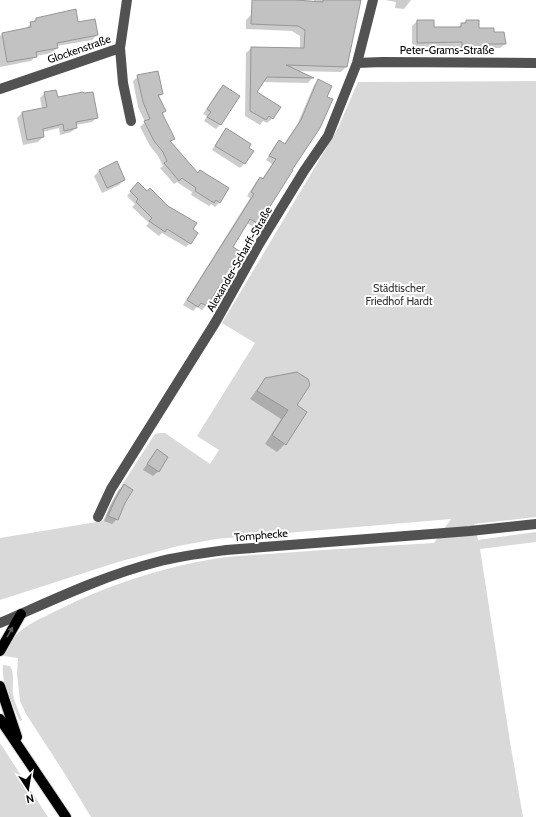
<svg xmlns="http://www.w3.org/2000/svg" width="536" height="817" viewBox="0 0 536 817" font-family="Cabin,sans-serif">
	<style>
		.green { fill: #d9d9d9 }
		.shadow { fill: #0003 }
		.building { fill: #c2c2c2; stroke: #969696 }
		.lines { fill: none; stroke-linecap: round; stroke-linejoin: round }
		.major-casing { stroke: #dbdbdb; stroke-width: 12 }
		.minor { stroke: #525252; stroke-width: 10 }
		.major { stroke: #000; stroke-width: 10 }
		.oneway { fill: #595959 }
		.labels { text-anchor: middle; stroke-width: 4; stroke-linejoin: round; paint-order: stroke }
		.street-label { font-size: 11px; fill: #000; stroke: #fff }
		.park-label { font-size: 11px; fill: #303030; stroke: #fff }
	</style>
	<rect width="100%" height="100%" fill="#fff"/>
	<!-- green -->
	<path class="green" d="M536 81V517L474 524 478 540 536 532V542L480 549 511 748 523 817H91L63 771 26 714 20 701 17 674 18 658 4 656C14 627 35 622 60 609 108 585 160 568 213 559 235 555 260 555 282 553 333 549 383 546 434 543L451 519 216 539 178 546 118 562 0 600V538L103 521 118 491 155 434 159 433H165L210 464 219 450 197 436 255 343 222 323 337 130 358 82Z
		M3 665 10 666C15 673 12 686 13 695 15 704 19 712 22 720L20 721C12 703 1 685 3 665Z
		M0 743 48 817H0Z"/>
	<!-- shadow -->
	<path class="shadow" d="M259 0H295L314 3V0H360L346 67 341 72 296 71 312 78 308 83 262 82 256 92 273 118 267 123 263 121 260 125 245 116 246 53 251 48 300 49V36L292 31 246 29V20L252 14Z
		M385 0H411L404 9 395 8 396 2Z
		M36 19 78 23 97 35 92 40 57 46V48L52 53 36 56 31 61 0 67V36L2 34 26 29 31 23Z
		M417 21H433V28H457L466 21 478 29 493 33 505 44 500 48H483L479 53H458V47H412V26Z
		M138 76 162 94 158 98 165 111 162 114 174 139 170 142 220 202 215 207 211 204 209 206 191 195 192 192 177 182 174 184 160 168 163 166 158 156 150 146 140 127 145 122 138 107 133 81Z
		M318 81 291 171 258 224 254 228 247 223 231 247 240 253 206 306 202 310 197 307 193 311 183 305 250 198 247 196 256 182 261 178 262 179 272 164 266 160 275 145 280 141 284 144 297 125 314 85Z
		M223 86 220 125 216 129 204 121 207 116 203 114 218 91Z
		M45 93 57 98 97 117 92 122 76 125V128L71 132 60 135 59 128 42 132 43 137 38 142 23 145 17 118 22 113 42 109 40 98Z
		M226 130 244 164 240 168 212 150 222 134Z
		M117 163 124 180 119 185 102 193 94 176 99 171Z
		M138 184 192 230 190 243 186 247 162 233 159 236 146 226 149 223 132 207 135 204 127 196Z
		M266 379 296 406 285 444 277 452 265 444 281 419 250 399 258 388Z
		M157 451 159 471 153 476 143 470 152 456Z
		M124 485V502L117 519 112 524 104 521 110 505 119 490Z"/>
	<!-- building -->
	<path class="building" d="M252 0H296L323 2V0H361L347 67 286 65 314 78 267 77 257 92 281 107 273 119 269 116 266 120 250 111 251 47 304 48 305 30 298 26 251 24Z
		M76 9 78 22 95 19 98 35 57 43 58 48 36 52 37 57 7 62 2 33 31 27 30 22 36 21V18Z
		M417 20H434V27H461V23H466V20H479V28H494V32H504L506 44H485V48L462 49V42L417 43Z
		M158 71 163 94 158 95 166 111 162 113 175 139 170 141 198 173 200 170 229 188 220 203 216 200 214 203 195 191 196 188 182 178 179 181 164 163 167 161 163 152 154 141 144 121 150 119 143 102 137 75Z
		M318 79 332 86 327 97 333 99 320 128 292 170H293L259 224 250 219 233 247 241 252 207 306 201 303 198 307 187 300 254 194 251 192 260 177 263 179 276 159 269 156 279 140 285 144 301 120Z
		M223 85 240 96 221 125 207 117 211 112 207 109Z
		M56 90 58 97 83 92 84 93 93 92 98 118 76 122 77 128 64 131 63 124 43 129 44 137 27 140 22 112 47 107 44 92Z
		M226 128 251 144 249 148 254 151 245 164 215 146Z
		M117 161 125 180 107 188 99 170Z
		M138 182 147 191 150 188 168 206 197 223 193 229 198 233 191 244 167 229 165 232 149 221 152 218 136 202 138 199 130 191Z
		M297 372 308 379 310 385 297 405 307 412 286 445 272 435 288 410 257 391 265 378Z
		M157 449 168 457 159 472 147 464Z
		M124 484 133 490 125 503 118 520 108 516 115 500Z"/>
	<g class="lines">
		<defs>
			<path id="major" d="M0 651 21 614
				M0 686 17 737
				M0 719 66 817"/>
		</defs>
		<!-- major casing -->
		<use href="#major" class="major-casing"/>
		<!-- minor -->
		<path class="minor" d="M120 48 123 83 131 121
			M357 63 382 62 536 63
			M0 89 120 48 127 0
			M98 517 111 489 215 323 258 246 304 171 328 136 357 63 373 0
			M0 623C51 601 102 576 157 562 179 556 203 553 226 550L470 531 536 524"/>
		<!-- major -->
		<use href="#major" class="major"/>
	</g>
	<!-- one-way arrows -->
	<defs><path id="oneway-solid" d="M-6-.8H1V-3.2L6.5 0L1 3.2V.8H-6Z"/></defs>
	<use class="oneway" href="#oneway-solid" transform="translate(10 632) rotate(-60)"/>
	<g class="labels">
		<!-- street labels -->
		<g class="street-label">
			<text transform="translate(79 49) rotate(-19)" y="4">Glockenstraße</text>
			<text x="447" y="54">Peter-Grams-Straße</text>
			<text transform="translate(239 259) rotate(-60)" y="4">Alexander-Scharff-Straße</text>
			<text transform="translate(261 535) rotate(-5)" y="4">Tomphecke</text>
		</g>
		<!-- park labels -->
		<g class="park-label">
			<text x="399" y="292">Städtischer<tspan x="399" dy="13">Friedhof Hardt</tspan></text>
		</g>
	</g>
	<!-- north arrow -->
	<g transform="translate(28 789) rotate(168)" stroke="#ffffff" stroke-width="3" paint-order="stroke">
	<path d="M0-3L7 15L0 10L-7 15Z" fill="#000000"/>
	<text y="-6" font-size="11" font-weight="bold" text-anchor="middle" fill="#000000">N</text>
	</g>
</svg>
